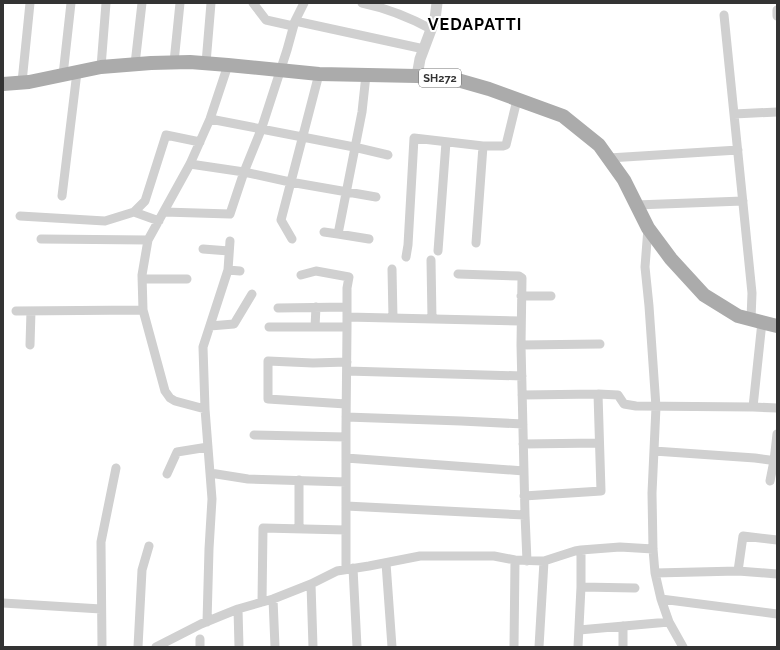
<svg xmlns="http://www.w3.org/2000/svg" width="780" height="650" viewBox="0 0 780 650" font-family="Raleway,sans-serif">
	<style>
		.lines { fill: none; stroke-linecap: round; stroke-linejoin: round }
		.minor { stroke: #d0d0d0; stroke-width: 9 }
		.tertiary { stroke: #d0d0d0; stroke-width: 11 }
		.primary { stroke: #ababab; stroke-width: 14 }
		.labels { text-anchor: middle; stroke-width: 4; stroke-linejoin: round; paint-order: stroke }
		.shield { fill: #fff; stroke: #707070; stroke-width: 1 }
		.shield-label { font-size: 11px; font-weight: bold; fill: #333 }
		.district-label { font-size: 16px; font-weight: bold; letter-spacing: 1px; fill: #000; stroke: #fff }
	</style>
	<rect width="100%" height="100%" fill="#fff"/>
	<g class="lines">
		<!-- minor -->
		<path class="minor" d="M253 3 266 20 293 26
			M362 3C386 8 409 17 431 29
			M777 10V16
			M724 15 752 293 751 319
			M295 21 424 49
			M174 62 180 3
			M206 63 211 3
			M135 64 142 3
			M228 65 210 119 190 164 148 240 142 275 143 310 165 391 170 398 175 401 205 409 203 347 228 270 230 241
			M101 67 106 3
			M63 75 71 3
			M366 75 362 112 338 234 369 239
			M22 82 30 3
			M734 114 777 112
			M210 119 354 147 388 155
			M609 158 738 150
			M190 164 244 172 290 182 376 197
			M62 196 77 72
			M636 205 743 201
			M134 212 159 221
			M164 212 230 214 244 172 261 130 287 50 295 21 304 3
			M20 216 105 221 134 212 145 201 166 135 200 142
			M648 228 645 267 649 306 656 407 652 493 653 549 655 573 661 599 669 622 683 647
			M324 232 338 234
			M41 239 148 240
			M292 239 281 220 319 74
			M476 243 483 146
			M203 249 229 251
			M438 251 446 142
			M406 257 408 245 414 138 483 146H503L506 145 517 100
			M431 260 432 319
			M392 269 393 318
			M228 270 240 271
			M458 274 519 276 522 278 521 345 525 515 527 561
			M301 275 316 271 349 277 347 288V328L346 427V569
			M142 279H187
			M521 296H551
			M278 308 347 307
			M16 311 143 310
			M347 317 521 321
			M210 326 234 324 252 294
			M269 327H347
			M315 327 316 307
			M30 345 31 311
			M521 345 600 344
			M347 371 522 376
			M522 395 598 394
			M346 404 268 399V361L313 363 347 362
			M753 407 762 322
			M205 409 212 499 209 549 207 622
			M346 417 461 421 523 424
			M254 435 346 437
			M523 444 599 443
			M654 451 755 458 777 461
			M346 458 524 471
			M210 473 248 479 346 482
			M167 474 177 452 208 447
			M770 481 774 461 777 434
			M524 496 601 491 598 394 618 395 624 404 636 406 753 407 777 408
			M346 506 525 515
			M299 529V480
			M386 563 392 647
			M353 568 357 647
			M738 571 743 536 777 540
			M655 573 738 571 777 574
			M311 584 313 647
			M581 587 635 588
			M273 599 275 647
			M661 599 777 614
			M262 602 263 528 346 530
			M3 603 101 609
			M238 609 239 647
			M623 626V647
			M579 630 669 622
			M200 639V647
			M102 647 101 542 116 468
			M138 647 142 570 149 546
			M156 647 201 624 223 615 238 609 273 599 311 584 337 571 369 566 420 556H494L515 560 544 561 575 551 581 550 620 547 653 549
			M514 647 515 560
			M539 647 544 561
			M578 647 581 587V550"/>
		<!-- tertiary -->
		<path class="tertiary" d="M417 76 420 59 435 19 437 3"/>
		<!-- primary -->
		<path class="primary" d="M3 84 29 82 101 67 151 63 190 62 228 65 319 74 417 76 454 79 489 89 563 116 599 145 624 180 648 228 671 259 704 295 738 316 777 326"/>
	</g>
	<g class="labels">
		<!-- shield labels -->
		<rect class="shield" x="419" y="69" width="42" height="18" rx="3"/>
		<g class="shield-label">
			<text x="440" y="82">SH272</text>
		</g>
		<!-- district labels -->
		<g class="district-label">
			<text x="475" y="30">VEDAPATTI</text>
		</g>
	</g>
	<!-- border -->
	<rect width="780" height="650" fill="none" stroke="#333333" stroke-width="8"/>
</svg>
